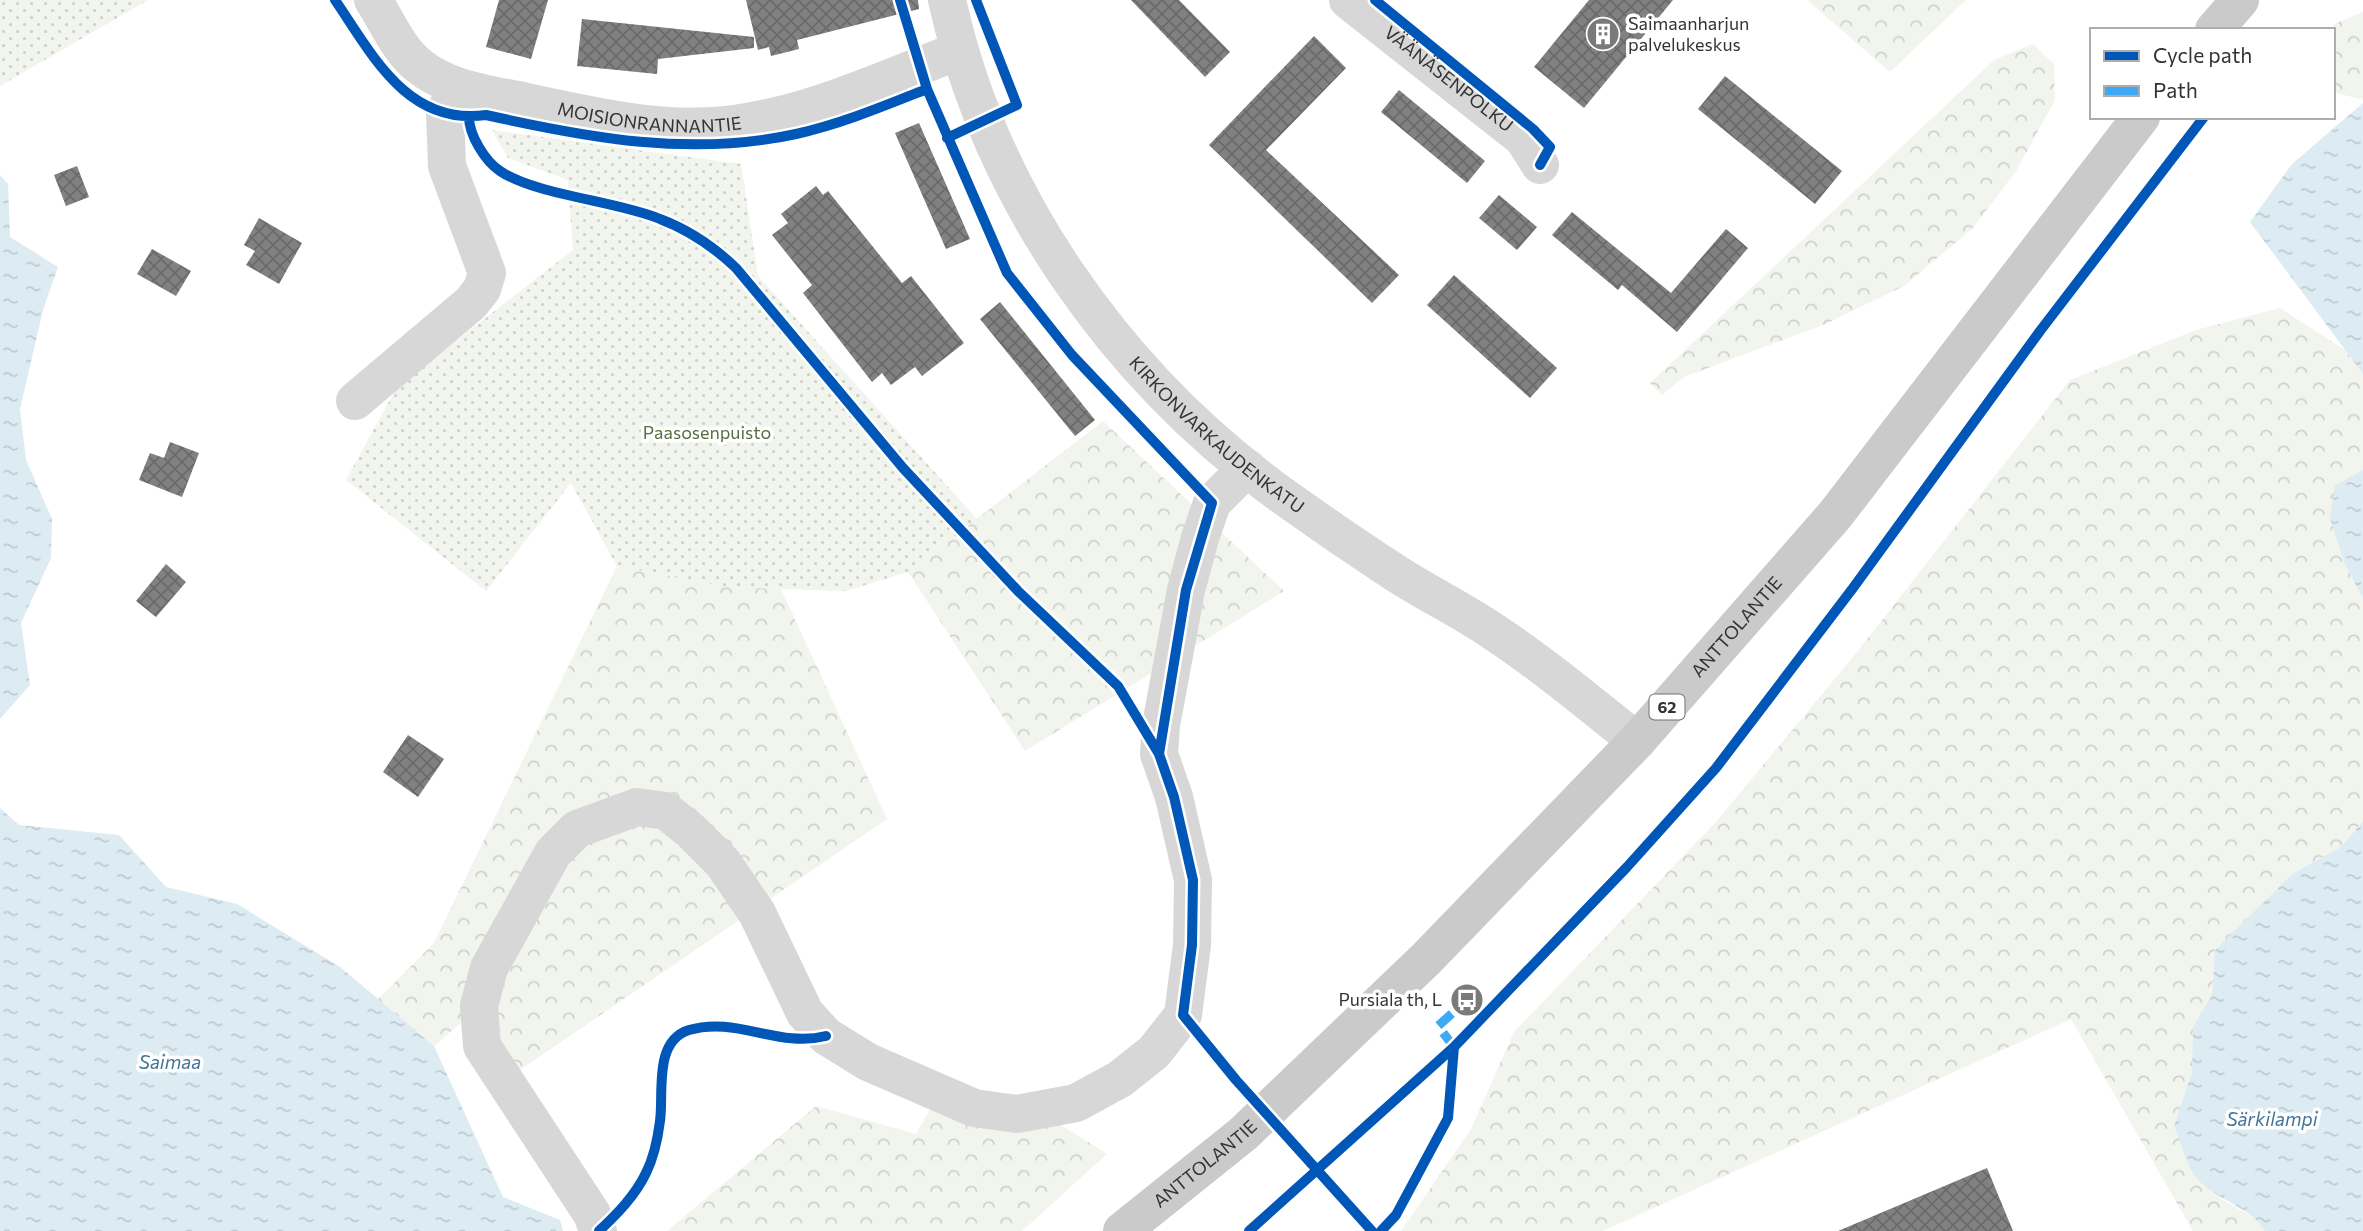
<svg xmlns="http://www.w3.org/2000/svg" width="2363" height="1231" viewBox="0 0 2363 1231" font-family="Commissioner,sans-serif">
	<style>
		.forest { fill: url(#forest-crowns) }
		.park { fill: url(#park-dots) }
		.water { fill: url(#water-ripples) }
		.building { fill: url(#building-cross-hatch) }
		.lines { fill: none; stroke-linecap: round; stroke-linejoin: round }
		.minor { stroke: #d7d7d7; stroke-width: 38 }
		.major { stroke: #cacaca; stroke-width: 38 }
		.quiet { stroke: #3fa9f5; stroke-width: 9; stroke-dasharray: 18 9; stroke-linecap: butt }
		.cycleway-casing { stroke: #fff; stroke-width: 15 }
		.cycleway { stroke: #0057b8; stroke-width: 10 }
		.labels { text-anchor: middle; stroke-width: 7; stroke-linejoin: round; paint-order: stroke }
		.shield { fill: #fff; stroke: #707070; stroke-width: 2 }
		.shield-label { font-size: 16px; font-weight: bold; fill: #333 }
		.poi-label { font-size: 18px; fill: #333; stroke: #fff; text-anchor: start }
		.street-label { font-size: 18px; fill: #333; stroke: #fff }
		.park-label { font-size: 18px; fill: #56703f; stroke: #fff }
		.water-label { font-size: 19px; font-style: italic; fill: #3f7597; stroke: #fff }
	</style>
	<defs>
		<pattern id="forest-crowns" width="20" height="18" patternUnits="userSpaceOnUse" patternTransform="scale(1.75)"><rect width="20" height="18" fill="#f1f5ed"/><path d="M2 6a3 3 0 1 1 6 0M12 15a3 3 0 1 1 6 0" fill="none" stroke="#cfd2cc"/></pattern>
		<pattern id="park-dots" width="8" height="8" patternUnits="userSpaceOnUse" patternTransform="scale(1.75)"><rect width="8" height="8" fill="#f1f5ed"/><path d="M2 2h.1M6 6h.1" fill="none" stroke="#cfd2cc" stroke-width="1.8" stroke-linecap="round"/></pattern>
		<pattern id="water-ripples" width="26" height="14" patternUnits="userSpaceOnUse" patternTransform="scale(1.75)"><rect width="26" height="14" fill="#ddebf3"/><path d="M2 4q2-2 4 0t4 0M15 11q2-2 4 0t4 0" fill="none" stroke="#becad1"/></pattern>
		<pattern id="building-cross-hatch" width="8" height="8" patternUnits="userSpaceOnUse" patternTransform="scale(1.75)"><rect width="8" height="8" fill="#818181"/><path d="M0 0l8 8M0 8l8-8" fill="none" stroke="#6a6a6a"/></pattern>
	</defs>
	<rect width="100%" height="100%" fill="#fff"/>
	<!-- forest -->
	<path class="forest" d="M1807 0H1966L1890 72Z
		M2363 12V100L2333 92 2331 30 2334 24Z
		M2033 44 2054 64 2055 100 2016 171 1973 228 1904 286 1823 325 1684 377 1662 395 1650 383 1994 60Z
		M2280 308 2345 350 2363 374V470L2335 485 2345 565 2363 598V821L2341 847 2292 874 2215 950 2212 994 2193 1027V1073L2174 1126 2221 1199 2260 1221 2265 1231H2193L2071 1019 1603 1231H1401L1471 1129 1514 1032 1715 823 1857 652 2070 380 2196 330Z
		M1103 421 1284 591 1025 751 908 572Z
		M617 566 727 587 781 589 887 819 520 1070 479 1007 434 1046 378 999 434 943Z
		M939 1093 1037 1110 1107 1154 1022 1231H667L816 1106 916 1134Z"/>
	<!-- park -->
	<path class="park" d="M0 0H148L0 86Z
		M492 130 741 164 758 276 977 519 908 572 846 591 727 587 617 566 571 483 486 591 346 480 397 387 573 250 568 180 508 158Z"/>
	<!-- water -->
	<path class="water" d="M2363 103V374L2250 222 2292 164Z
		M0 175 8 184 10 237 58 267 43 310 20 409 26 460 52 519 51 558 21 623 30 685 0 719Z
		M2363 470V598L2345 565 2330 518 2335 485Z
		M0 808 19 825 119 835 166 887 237 904 340 967 434 1046 503 1197 560 1220 563 1231H0Z
		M2363 821V1231H2265C2251 1206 2215 1201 2196 1177 2186 1164 2181 1142 2174 1126L2192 1073 2193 1027 2212 994 2215 950 2292 874 2341 847Z"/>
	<!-- building -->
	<path class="building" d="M499 0H548L531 59 486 47Z
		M746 0H918L919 9 797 40 799 49 771 56 769 47 758 50Z
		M1131 0H1179L1230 52 1205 77Z
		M1589 0H1673L1584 108 1534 67Z
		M582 19 754 37V48L658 59 657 74 577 66Z
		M1314 36 1346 68 1266 150 1399 275 1372 303 1209 145Z
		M1725 76 1842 171 1815 204 1698 109Z
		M1399 90 1485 161 1467 183 1381 112Z
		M919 123 970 239 946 249 895 133Z
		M77 166 89 197 66 206 54 175Z
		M816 186 823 195 828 191 902 283 911 276 964 343 922 376 915 367 891 385 882 373 872 382 803 293 812 285 772 235 788 223 781 214Z
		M1499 195 1537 227 1517 250 1479 218Z
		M1572 212 1671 293 1726 229 1748 248 1677 332 1622 285 1618 290 1552 235Z
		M259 218 302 243 279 284 246 265 255 251 244 245Z
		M152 249 191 271 176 296 137 274Z
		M1454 275 1557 368 1530 398 1427 305Z
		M1000 302 1095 420 1075 436 980 319Z
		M170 442 199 453 182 497 139 480 150 453 164 458Z
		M166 564 186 582 156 617 136 601Z
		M408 735 444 759 418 797 383 772Z
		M1987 1168 2013 1231H1838Z"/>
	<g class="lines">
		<!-- minor -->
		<g class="minor">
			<path id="s1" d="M373 0C387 21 398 49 418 65 448 90 490 94 527 102 600 118 677 136 753 121 823 108 891 77 958 51"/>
			<path id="s2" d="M947 0C990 196 1115 373 1276 491 1315 519 1354 546 1394 572 1426 593 1462 610 1494 632 1544 665 1590 704 1637 741"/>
			<path id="s3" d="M1348 0 1523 138 1540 165"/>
			<path d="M355 401 471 303 482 289 487 273 447 166 445 112 458 87"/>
			<path d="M598 1231 592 1214 482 1046 479 1006 489 968 553 853 577 829 637 807 666 811 691 831 723 863 757 913 805 1013 826 1036 868 1062 974 1108 1017 1114 1076 1103 1120 1079 1154 1052 1183 1015 1192 945 1193 880 1174 797 1159 754 1161 725 1186 590 1200 538 1212 503 1247 468"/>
		</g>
		<!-- major -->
		<g class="major">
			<path d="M2214 30 2240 0"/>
			<path id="s4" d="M1122 1231 1243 1134 1426 959 1637 741 1835 515 2141 117"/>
		</g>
		<!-- quiet -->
		<path class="quiet" d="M1454 1047 1438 1026 1467 1000"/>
		<defs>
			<path id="cycleway" d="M335 0C372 54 407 126 486 115 589 138 691 157 796 134 841 124 884 106 927 89
				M900 0 927 89 1007 273 1072 355 1212 503 1186 590 1159 754 1174 797 1193 880 1192 945 1183 1015 1236 1080 1372 1231
				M1375 0 1533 129 1550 147 1540 165
				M469 117C469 135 485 161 500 171 535 195 617 201 660 219 689 230 713 246 736 268L903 468 1018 591 1118 686 1159 754
				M947 138 1017 105 976 0
				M599 1231C617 1214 635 1196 646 1173 653 1159 658 1137 660 1121 664 1094 653 1041 689 1030 736 1016 778 1048 826 1036
				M1249 1231 1454 1047 1627 867 1716 768 1853 588 2040 331 2204 117
				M1381 1231 1396 1215 1448 1118 1454 1047"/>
		</defs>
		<!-- cycleway casing -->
		<use href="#cycleway" class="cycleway-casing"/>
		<!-- cycleway -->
		<use href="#cycleway" class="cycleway"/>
	</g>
	<!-- icons -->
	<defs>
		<symbol id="building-disc" viewBox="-11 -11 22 22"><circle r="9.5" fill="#7a7a7a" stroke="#fff"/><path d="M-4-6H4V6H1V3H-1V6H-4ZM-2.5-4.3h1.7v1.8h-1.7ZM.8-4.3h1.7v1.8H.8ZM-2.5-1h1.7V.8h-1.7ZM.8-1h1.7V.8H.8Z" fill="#fff"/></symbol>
		<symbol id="bus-disc" viewBox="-11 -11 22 22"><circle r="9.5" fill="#7a7a7a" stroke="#fff"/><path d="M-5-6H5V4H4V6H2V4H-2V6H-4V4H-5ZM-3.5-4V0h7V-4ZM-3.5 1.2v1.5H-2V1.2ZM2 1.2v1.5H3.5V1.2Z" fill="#fff"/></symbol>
	</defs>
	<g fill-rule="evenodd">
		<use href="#building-disc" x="1584" y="15" width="38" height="38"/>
		<use href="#bus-disc" x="1448" y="981" width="38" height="38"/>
	</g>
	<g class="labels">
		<!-- shield labels -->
		<rect class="shield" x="1649.5" y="694.5" width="35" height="25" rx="5"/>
		<g class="shield-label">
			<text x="1667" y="713">62</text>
		</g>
		<!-- poi labels -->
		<g class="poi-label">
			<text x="1628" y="30">Saimaanharjun<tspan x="1628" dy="21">palvelukeskus</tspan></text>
			<text x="1442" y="1006" text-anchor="end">Pursiala th, L</text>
		</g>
		<!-- street labels -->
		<g class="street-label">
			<text dy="6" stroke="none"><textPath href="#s3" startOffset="128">VÄÄNÄSENPOLKU</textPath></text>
			<text dy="6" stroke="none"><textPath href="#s1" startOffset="320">MOISIONRANNANTIE</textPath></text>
			<text dy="6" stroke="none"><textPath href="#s2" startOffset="522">KIRKONVARKAUDENKATU</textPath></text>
			<text dy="6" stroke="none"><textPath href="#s4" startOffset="863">ANTTOLANTIE</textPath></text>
			<text dy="6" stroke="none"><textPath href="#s4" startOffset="107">ANTTOLANTIE</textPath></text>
		</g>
		<!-- park labels -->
		<g class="park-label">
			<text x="707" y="439">Paasosenpuisto</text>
		</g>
		<!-- water labels -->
		<g class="water-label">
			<text x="170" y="1069">Saimaa</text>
			<text x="2272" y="1126">Särkilampi</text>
		</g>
	</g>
	<!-- legend -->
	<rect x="2090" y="28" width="245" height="91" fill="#ffffff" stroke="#adadad" stroke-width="2"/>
	<rect x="2104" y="51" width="35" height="10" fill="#0057b8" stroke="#adadad" stroke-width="2"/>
	<text x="2153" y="63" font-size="21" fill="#333333">Cycle path</text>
	<rect x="2104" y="86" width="35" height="10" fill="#3fa9f5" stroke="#adadad" stroke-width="2"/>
	<text x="2153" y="98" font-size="21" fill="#333333">Path</text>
</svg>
